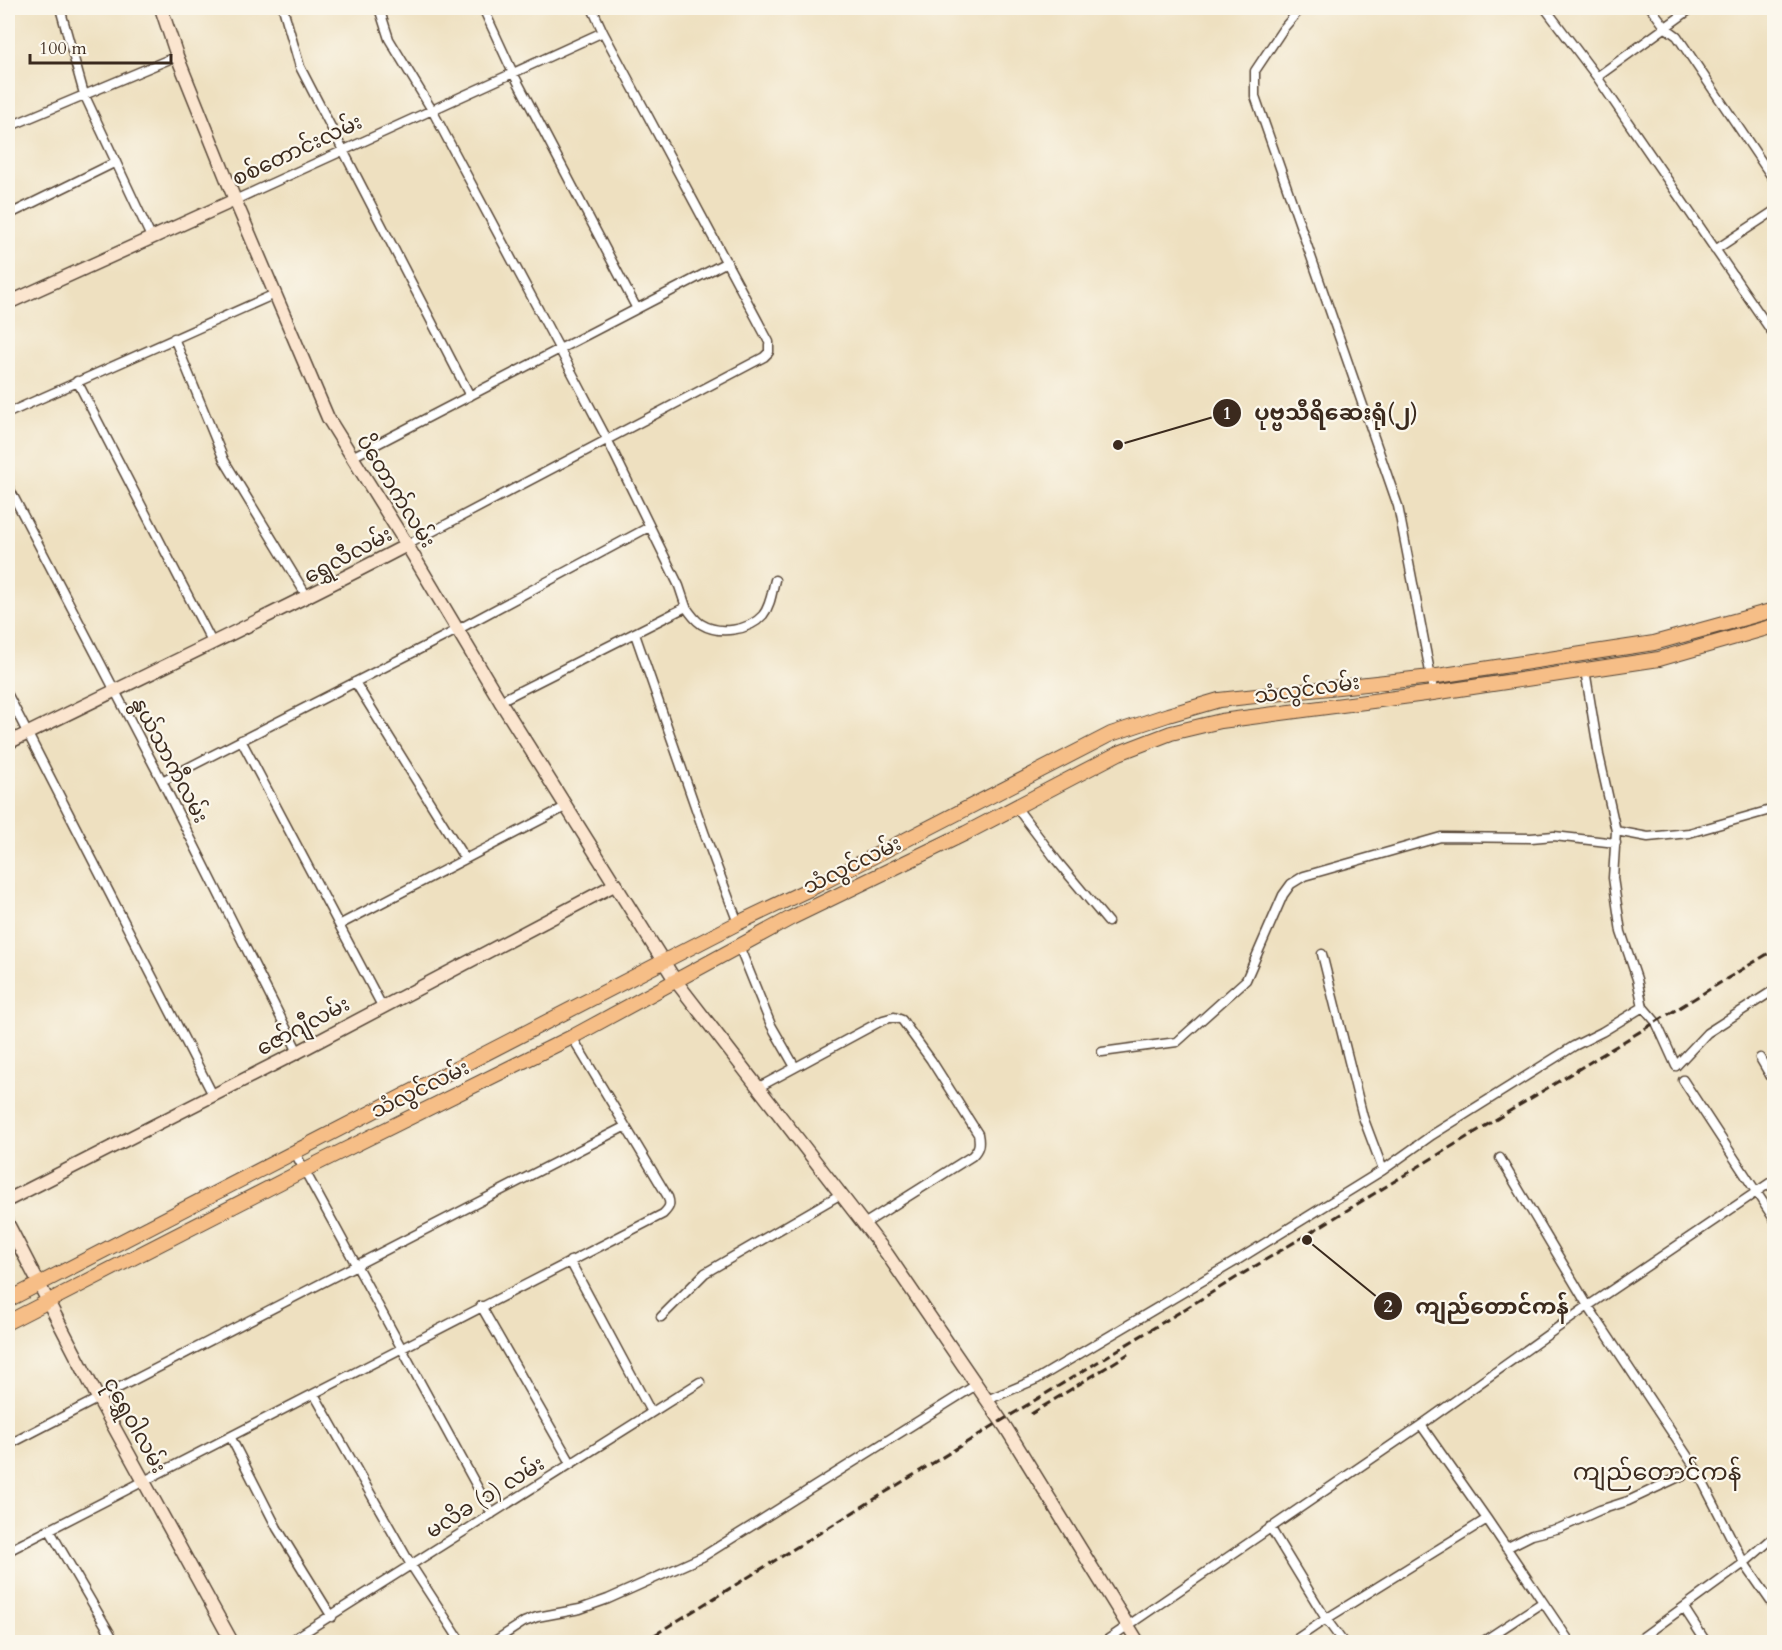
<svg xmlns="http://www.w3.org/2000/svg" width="1782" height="1650" viewBox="0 0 1782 1650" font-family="Cardo,'Noto Sans Myanmar',serif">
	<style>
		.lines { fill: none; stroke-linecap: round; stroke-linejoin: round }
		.street-casing { stroke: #564536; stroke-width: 11 }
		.secondary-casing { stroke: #564536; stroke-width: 15 }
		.primary-casing { stroke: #564536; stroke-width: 16 }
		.street { stroke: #fff; stroke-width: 8 }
		.secondary { stroke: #fbe5cf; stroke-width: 12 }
		.primary { stroke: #f6be87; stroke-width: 14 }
		.rail { stroke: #3b2a1e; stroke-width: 3; stroke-dasharray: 9 4.5; stroke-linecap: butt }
		.labels { text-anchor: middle; stroke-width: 4.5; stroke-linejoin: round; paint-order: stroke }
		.street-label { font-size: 21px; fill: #3b2a1e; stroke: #fbf7ec }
		.quarter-label { font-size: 24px; fill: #3b2a1e; stroke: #fbf7ec }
		.leader { fill: none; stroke: #3b2a1e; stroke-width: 2 }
		.callout-dot { fill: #3b2a1e; stroke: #fbf7ec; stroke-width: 2 }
		.mark-label { font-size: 18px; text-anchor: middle; font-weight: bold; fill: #fff }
		.callout-label { font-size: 22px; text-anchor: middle; font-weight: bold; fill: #3b2a1e; stroke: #fbf7ec; stroke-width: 4.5; stroke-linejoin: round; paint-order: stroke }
	</style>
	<rect width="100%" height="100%" fill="#fbf7ec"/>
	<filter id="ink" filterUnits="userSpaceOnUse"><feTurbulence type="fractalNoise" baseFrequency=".0167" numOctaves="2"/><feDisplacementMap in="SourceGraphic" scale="12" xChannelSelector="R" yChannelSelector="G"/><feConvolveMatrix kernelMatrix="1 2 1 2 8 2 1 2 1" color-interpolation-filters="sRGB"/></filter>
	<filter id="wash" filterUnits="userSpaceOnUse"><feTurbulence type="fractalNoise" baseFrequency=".008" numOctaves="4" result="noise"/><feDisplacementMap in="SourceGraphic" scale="24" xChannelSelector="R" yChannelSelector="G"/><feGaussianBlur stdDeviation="1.35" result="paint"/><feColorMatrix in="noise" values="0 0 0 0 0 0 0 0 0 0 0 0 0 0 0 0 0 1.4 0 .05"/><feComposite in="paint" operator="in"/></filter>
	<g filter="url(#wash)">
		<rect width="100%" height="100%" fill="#eee0c0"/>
	</g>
	<g filter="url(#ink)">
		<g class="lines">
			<defs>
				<path id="street" d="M60 8 84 94 151 237
					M283 8 300 67 470 396
					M379 8 389 39 432 110 560 350 607 439 679 586 686 607 500 701
					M483 8 513 73 637 309
					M1301 8 1283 29 1255 71V96L1398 506 1431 677 1433 693
					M1545 8 1597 77 1774 335
					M1651 8 1666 28 1677 36 1774 180
					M1597 77 1692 8
					M8 127 177 56
					M235 200 603 32
					M8 215 116 162
					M1715 250 1774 211
					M174 338 224 460 308 598
					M77 381 212 642
					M8 413 275 294
					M352 457 727 262
					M8 486 162 781 298 1052
					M407 545 764 357 769 352V342L603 32 592 8
					M686 607C690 613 695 620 701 624 719 635 749 631 763 615 771 605 772 591 775 580
					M635 634 705 835 738 923
					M1585 670 1599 755 1616 831 1613 878 1621 932 1637 979 1643 1007 1656 1022 1676 1066 1707 1033 1774 990
					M355 682 465 859
					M8 695 213 1095
					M241 740 382 1006
					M162 781 457 630 649 527
					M1016 807 1057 861 1108 922
					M1616 831 1648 837 1689 833 1774 809
					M339 925 567 806
					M739 946 771 1025 795 1067
					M1322 954 1363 1117 1383 1170
					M1102 1052 1177 1042 1246 980 1283 895 1291 884 1304 876 1441 837 1531 838 1554 836 1616 843
					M1760 1058 1774 1082
					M1683 1080 1774 1219
					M759 1087 883 1020 894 1017 902 1020 931 1060 978 1134C980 1144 979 1149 972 1156L864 1224
					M294 1151 492 1514
					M1500 1158 1588 1306 1696 1469 1744 1563 1774 1606
					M570 1261 651 1412
					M481 1306 571 1463
					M661 1317 705 1273 841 1194
					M314 1394 411 1565 461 1642
					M987 1400 1037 1379 1236 1261 1383 1170 1432 1135 1574 1046 1602 1032 1643 1007
					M1421 1425 1487 1519 1570 1642
					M231 1438 277 1528 332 1617
					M8 1445 624 1127
					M1270 1527 1326 1619 1343 1642
					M49 1529 115 1642
					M1506 1548 1532 1535 1560 1528 1600 1510 1628 1501 1696 1469
					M8 1551 663 1214C669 1208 671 1205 668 1197L572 1037
					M1684 1608 1706 1642
					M289 1642 700 1382
					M493 1642 524 1622 537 1617 580 1609 608 1599 702 1557 976 1385
					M1104 1642 1421 1425 1588 1306 1774 1180
					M1292 1642 1326 1619 1487 1519
					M1482 1642 1543 1602
					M1636 1642 1744 1563 1774 1537"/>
				<path id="secondary" d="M161 8 177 56 235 200 328 418 407 545 500 701 675 980 887 1254 1006 1428 1138 1642
					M8 303 235 200
					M8 743C141 677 276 614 407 545
					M8 1200 298 1052 616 884
					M8 1224 98 1398 232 1642"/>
				<path id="primary" d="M8 1300 738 923 816 886 1111 734 1168 715 1219 700 1431 677 1654 643 1774 610
					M8 1322 304 1170 572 1037 791 918 966 833 1119 753 1171 733 1221 721 1433 693 1659 659 1774 626"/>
			</defs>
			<!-- street casing -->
			<use href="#street" class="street-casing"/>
			<!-- secondary casing -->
			<use href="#secondary" class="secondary-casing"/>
			<!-- primary casing -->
			<use href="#primary" class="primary-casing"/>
			<!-- street -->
			<use href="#street" class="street"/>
			<!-- secondary -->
			<use href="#secondary" class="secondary"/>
			<!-- primary -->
			<use href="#primary" class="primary"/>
			<!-- rail -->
			<path class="rail" d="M1031 1414 1128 1354
				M643 1642 1001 1421 1774 950"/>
		</g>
	</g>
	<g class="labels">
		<!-- street labels -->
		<g class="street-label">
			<text transform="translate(297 150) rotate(-25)" y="7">စစ်တောင်းလမ်း</text>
			<text transform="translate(396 491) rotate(58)" y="7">ပိတောက်လမ်း</text>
			<text transform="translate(348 555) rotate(-28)" y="7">ရွှေလီလမ်း</text>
			<text transform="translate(1307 689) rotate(-8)" y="7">သံလွင်လမ်း</text>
			<text transform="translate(170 760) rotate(62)" y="7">နွယ်သာကီလမ်း</text>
			<text transform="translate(852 865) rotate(-26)" y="7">သံလွင်လမ်း</text>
			<text transform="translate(303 1026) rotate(-28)" y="7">ဇော်ဂျီလမ်း</text>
			<text transform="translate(420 1089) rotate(-26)" y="7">သံလွင်လမ်း</text>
			<text transform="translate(135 1425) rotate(61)" y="7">ငုရွှေဝါလမ်း</text>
			<text transform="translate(485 1497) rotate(-32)" y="7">မလိခ (၁) လမ်း</text>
		</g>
		<!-- quarter labels -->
		<g class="quarter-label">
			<text x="1657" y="1480">ကျည်တောင်ကန်</text>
		</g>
	</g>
	<!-- callouts -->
	<path class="leader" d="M1118 445L1227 413M1307 1240L1388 1306"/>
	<g class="callout-dot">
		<circle cx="1118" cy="445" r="6"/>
		<circle cx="1307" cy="1240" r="6"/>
		<circle cx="1227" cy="413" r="15"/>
		<circle cx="1388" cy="1306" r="15"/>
	</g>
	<g class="mark-label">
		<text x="1227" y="419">1</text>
		<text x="1388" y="1312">2</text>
	</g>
	<g class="callout-label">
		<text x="1336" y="420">ပုဗ္ဗသီရိဆေးရုံ(၂)</text>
		<text x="1492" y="1314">ကျည်တောင်ကန်</text>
	</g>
	<!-- margin -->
	<rect width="1782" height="1650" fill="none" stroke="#fbf7ec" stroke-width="30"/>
	<!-- scale -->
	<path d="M30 54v9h141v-9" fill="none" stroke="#3b2a1e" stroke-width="3"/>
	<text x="39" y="54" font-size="18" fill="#3b2a1e" stroke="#fbf7ec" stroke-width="4.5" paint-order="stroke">100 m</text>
</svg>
